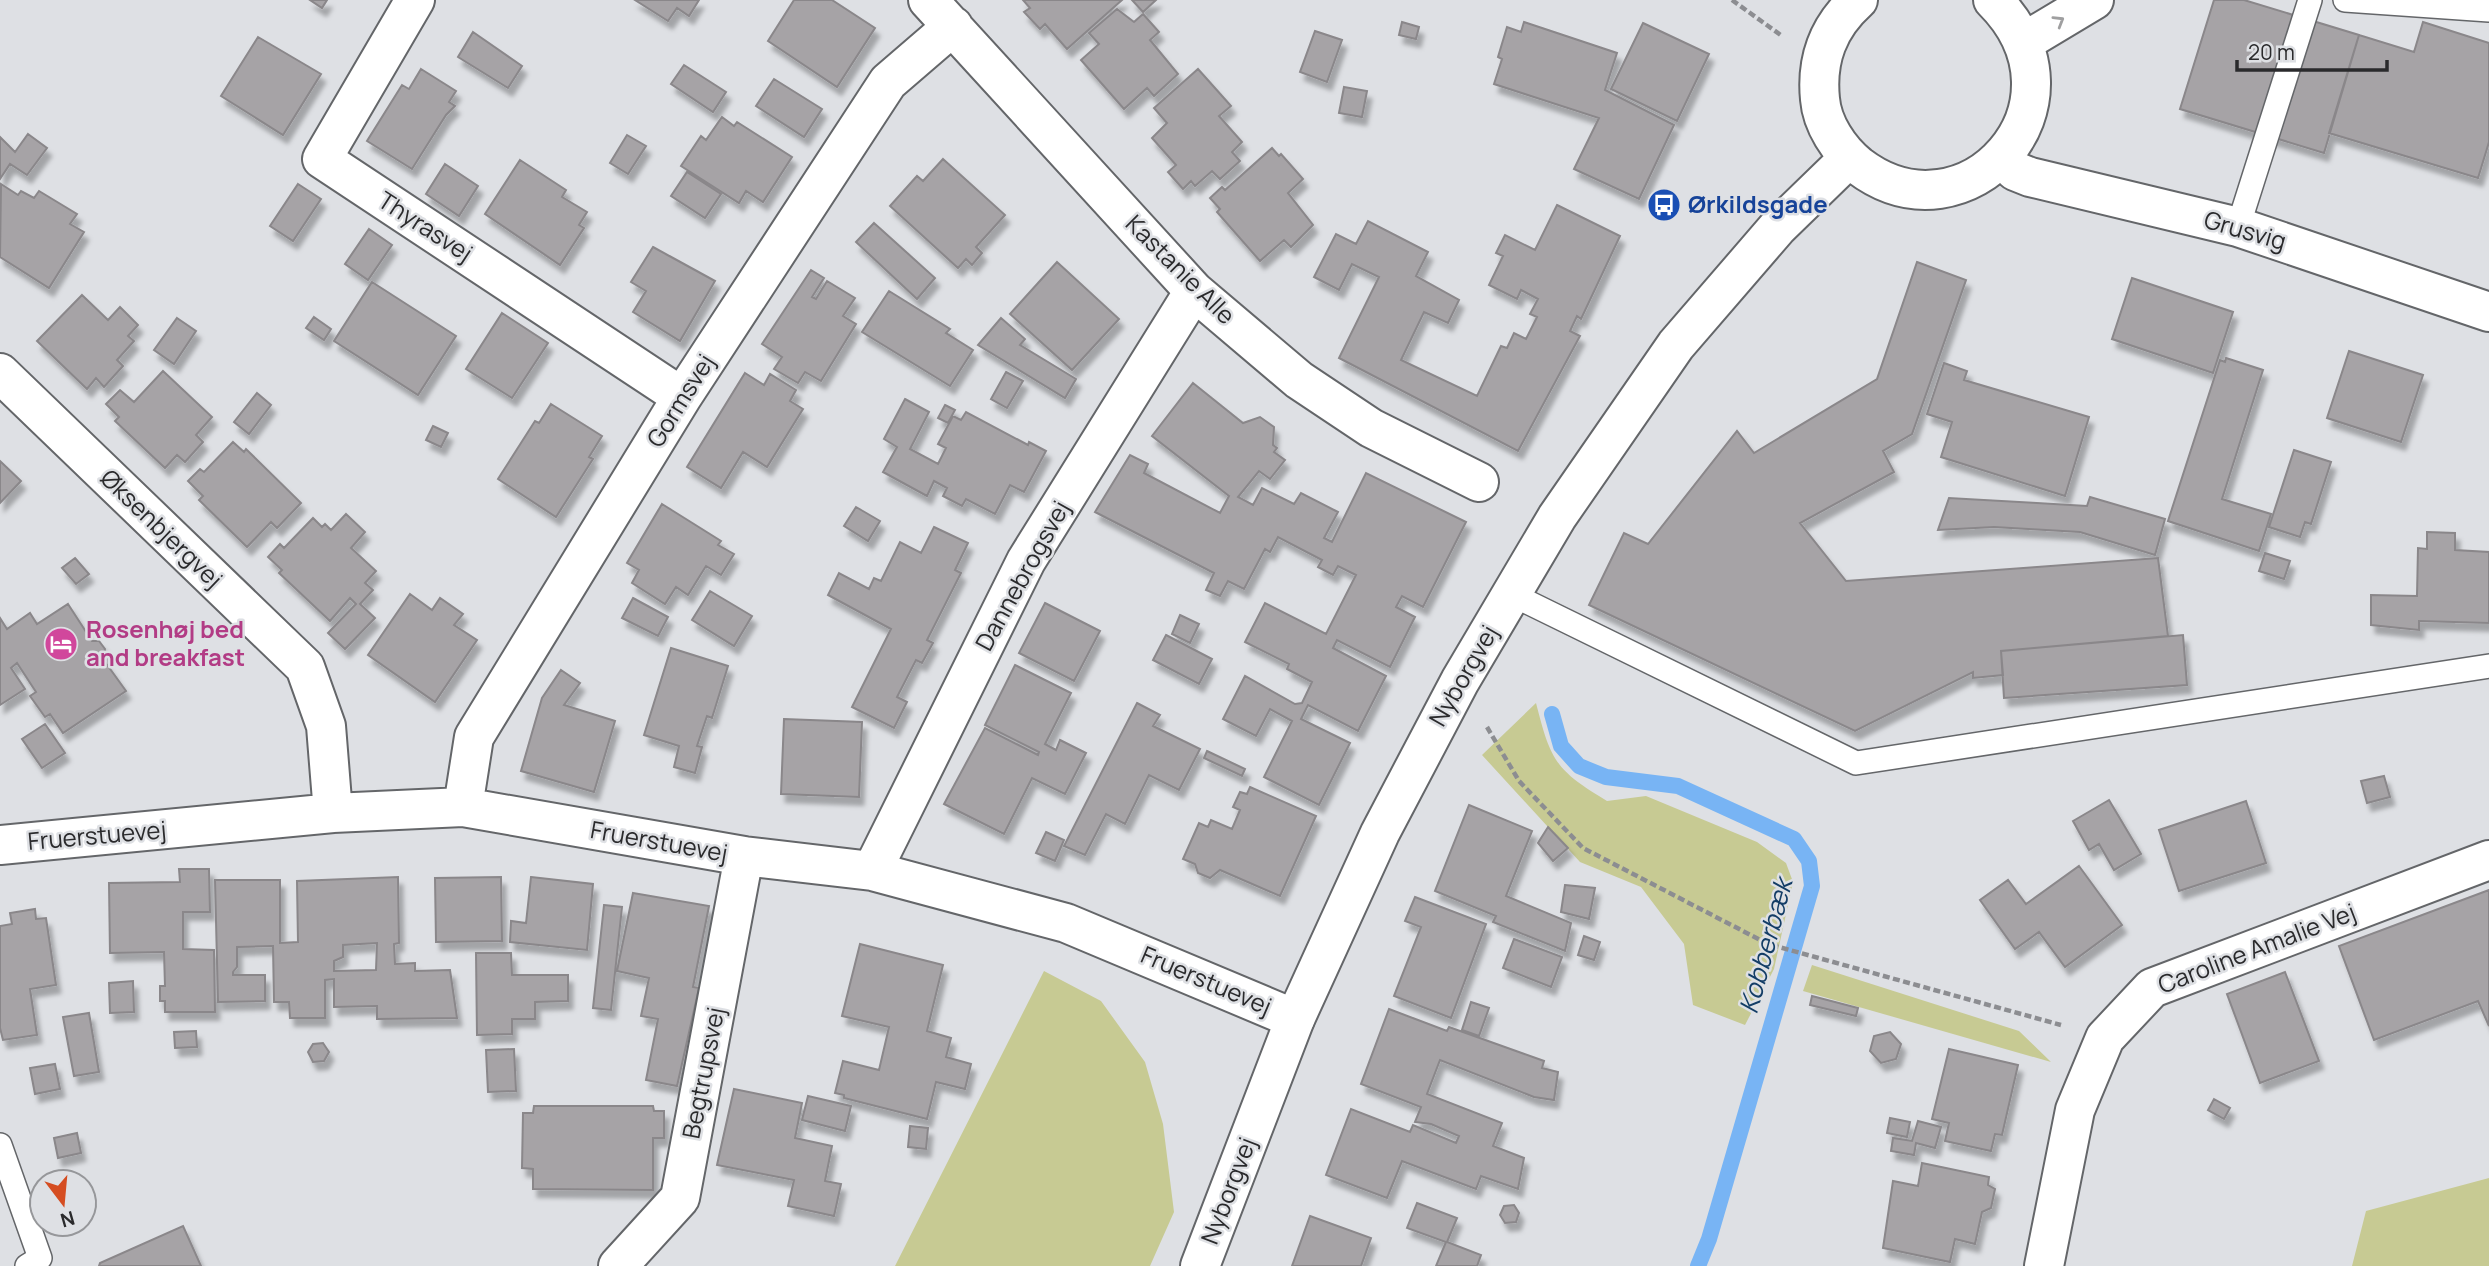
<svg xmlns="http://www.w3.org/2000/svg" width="2489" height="1266" viewBox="0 0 2489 1266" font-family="Manrope,sans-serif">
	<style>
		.green { fill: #c7ca93 }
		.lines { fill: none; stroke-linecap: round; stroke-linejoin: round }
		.stream { stroke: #78b4f4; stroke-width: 16 }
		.building { fill: #a6a3a6; stroke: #8a878a; stroke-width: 2; fill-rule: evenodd; filter: url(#shadow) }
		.service-casing { stroke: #646669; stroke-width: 26 }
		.minor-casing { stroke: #646669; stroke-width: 42 }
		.tertiary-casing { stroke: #646669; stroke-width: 42 }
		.path { stroke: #8c8d91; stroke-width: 4.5; stroke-dasharray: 7 3.5; stroke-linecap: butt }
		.service { stroke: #fff; stroke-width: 23 }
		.minor { stroke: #fff; stroke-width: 38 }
		.tertiary { stroke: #fff; stroke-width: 38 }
		.oneway { stroke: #9f9fa0 }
		.labels { text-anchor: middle; stroke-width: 5; stroke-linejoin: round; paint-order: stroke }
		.transit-label { font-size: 24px; font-weight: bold; fill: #164399; stroke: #dee0e4; text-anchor: start }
		.street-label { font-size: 24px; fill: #2a2a2c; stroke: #dee0e4 }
		.hotel-label { font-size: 24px; font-weight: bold; fill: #b23c85; stroke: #dee0e4; text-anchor: start }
		.water-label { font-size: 26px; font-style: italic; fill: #133d66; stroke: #dee0e4 }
	</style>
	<defs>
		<filter id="shadow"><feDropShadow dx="4.5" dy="8" stdDeviation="2" flood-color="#0004"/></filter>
	</defs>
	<rect width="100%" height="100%" fill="#dee0e4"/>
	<!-- green -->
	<path class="green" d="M1536 703C1551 762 1556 770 1607 801L1646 796 1757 842 1786 863 1793 882 1774 969 1745 1025 1693 1005 1684 944 1641 887 1580 862 1482 755Z
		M1812 965 2019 1031 2051 1062 1803 991Z
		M1044 971 1101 1001 1145 1062 1163 1124 1174 1212 1150 1266H895Z
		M2489 1178V1266H2352L2366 1211Z"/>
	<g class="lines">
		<!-- stream -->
		<path class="stream" d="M1552 714 1561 746 1579 766 1606 777 1678 786 1794 839 1809 861 1812 886 1709 1239 1698 1266"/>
	</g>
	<!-- building -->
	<path class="building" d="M310 0H327L322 8Z
		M635 0H699L689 16 677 8 668 21Z
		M794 0H832L875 28 837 87 768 41Z
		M1023 0H1122L1067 49 1045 24 1040 29 1024 12 1030 8Z
		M1132 0H1156L1143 12Z
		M2214 0H2244L2359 35 2324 153 2180 109Z
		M1117 9 1134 22 1143 14 1159 32 1150 40 1178 74 1154 96 1147 88 1124 109 1081 60 1099 44 1089 33Z
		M1402 22 1419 27 1416 39 1399 35Z
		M1524 22 1617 53 1605 90 1674 125 1639 199 1574 169 1599 118 1494 84 1502 59 1498 57 1507 27 1521 32Z
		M2423 22 2489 43V142L2478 178 2329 133 2359 35 2414 52Z
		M1643 23 1709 54 1677 121 1611 89Z
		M1315 31 1342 40 1327 82 1300 72Z
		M473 32 522 66 508 88 458 57Z
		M258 37 321 74 283 135 221 96Z
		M684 65 726 92 713 112 671 84Z
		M421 69 456 91 449 102 455 106 446 115 412 169 367 141 402 85 409 89Z
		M1198 69 1231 106 1219 116 1242 142 1232 152 1240 161 1220 179 1212 171 1195 186 1191 181 1183 189 1168 172 1176 165 1152 138 1167 123 1154 108Z
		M774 79 822 109 804 137 756 106Z
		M1344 87 1367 91 1362 117 1339 113Z
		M722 117 734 126 737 122 792 157 763 202 746 191 739 203 681 166 701 136 706 140Z
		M28 134 47 148 27 175 10 164 0 179V137L15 152Z
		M627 135 646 146 628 174 610 163Z
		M1272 148 1279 156 1281 154 1303 179 1288 193 1313 225 1291 247 1284 240 1260 261 1217 212 1220 209 1210 198 1222 187 1225 190Z
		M943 159 1005 215 976 247 982 253 972 265 966 259 958 268 890 206 917 176 923 181Z
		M520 160 566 190 562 197 587 212 579 225 584 228 560 265 485 214Z
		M445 164 478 186 459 216 426 194Z
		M687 172 721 194 705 218 671 196Z
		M1 184 18 195 21 191 34 198 39 191 77 214 70 224 84 232 49 288 0 257Z
		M298 184 321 199 293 241 270 226Z
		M1557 205 1620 236 1581 319 1577 316 1570 331 1580 336 1518 451 1339 358 1379 277 1352 264 1339 290 1314 277 1336 234 1356 244 1368 221 1428 252 1416 276 1459 300 1448 323 1424 312 1401 360 1477 396 1501 346 1507 348 1514 333 1526 339 1537 317 1530 314 1538 299 1521 290 1517 299 1489 285 1503 256 1496 253 1505 235 1535 250Z
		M874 223 935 278 917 299 856 242Z
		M369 229 392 245 368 280 345 264Z
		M653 247 715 281 680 341 633 312 646 291 631 282Z
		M1057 262 1119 319 1072 370 1010 314Z
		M1917 262 1966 280 1912 434 1883 451 1894 472 1800 523 1846 581 2158 558 2168 636 2001 651 2003 675 1973 678V672L1855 731 1589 605 1624 533 1648 544 1737 431 1754 453 1877 379Z
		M811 270 824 278 812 297 816 299 827 281 855 298 843 316 856 324 821 381 805 372 798 383 774 369 782 357 762 344Z
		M2132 278 2233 312 2213 373 2112 339Z
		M372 282 456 336 418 395 334 341Z
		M889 291 950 329 946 333 973 350 950 386 862 332Z
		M82 295 108 320 120 307 138 325 128 336 134 341 117 360 123 366 104 387 96 378 87 389 37 341Z
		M502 313 548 343 512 398 466 369Z
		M314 317 331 329 324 340 306 328Z
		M177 318 196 331 174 364 154 350Z
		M1001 318 1025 339 1020 345 1076 379 1065 398 978 345Z
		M2349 351 2423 375 2401 442 2327 418Z
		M2226 358 2263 370 2222 499 2271 514 2259 551 2168 521 2220 360 2225 362Z
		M1944 363 1967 371 1964 380 2089 417 2065 496 1941 457 1952 422 1927 414Z
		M163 371 212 417 196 435 203 442 185 462 177 455 165 468 115 421 119 417 106 404 120 390 134 402Z
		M1006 372 1023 381 1007 408 991 399Z
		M745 373 764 385 770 374 796 390 790 401 803 409 767 467 743 452 721 488 687 467Z
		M1193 383 1243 423 1260 417 1274 427 1273 445 1277 448 1274 452 1285 460 1270 479 1259 471 1238 497 1253 505 1262 488 1294 504 1301 493 1338 512 1324 538 1332 542 1366 473 1466 522 1423 607 1402 596 1396 607 1415 617 1390 667 1337 640 1333 648 1386 676 1358 731 1308 705 1301 719 1350 743 1319 805 1264 777 1292 721 1270 709 1256 736 1223 719 1245 676 1295 704 1302 703 1312 682 1287 669 1289 664 1245 642 1265 603 1326 634 1356 575 1338 566 1333 575 1318 567 1322 560 1278 537 1270 552 1265 549 1244 589 1228 581 1220 596 1206 590 1214 573 1095 512 1130 455 1148 464 1144 473 1220 513 1229 496 1152 436Z
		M257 393 271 405 249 434 234 422Z
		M905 399 929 412 910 449 938 464 946 448 938 444 953 416 961 420 966 412 1028 445 1029 442 1046 451 1024 492 1010 485 995 514 966 499 962 506 943 496 947 488 934 481 927 496 883 472 897 447 884 439Z
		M551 404 602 436 589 457 593 459 556 517 498 479 535 421 539 423Z
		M945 405 955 410 948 423 938 418Z
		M433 426 448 433 441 447 426 440Z
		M233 442 244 452 246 449 301 503 277 528 271 522 247 547 199 500 203 496 188 481 200 469 204 472Z
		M2294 450 2331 462 2311 524 2305 522 2300 537 2269 527Z
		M0 461 21 481 0 503Z
		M2090 497 2165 519 2155 555 2080 532 1994 527 1938 530 1949 498 2087 506Z
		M662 504 721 541 718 545 734 554 721 575 706 566 688 595 676 587 665 604 632 583 639 570 627 563Z
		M856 507 880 521 868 541 844 526Z
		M346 514 365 532 351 548 376 571 365 583 373 590 360 604 375 618 345 649 328 633 356 604 350 598 330 621 279 573 282 570 268 557 280 544 284 548 313 518 322 527 325 524 331 530Z
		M934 527 968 543 955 570 961 573 927 640 933 643 922 663 916 660 897 697 907 702 894 728 852 707 891 629 828 595 839 573 869 589 874 578 881 581 900 542 921 553Z
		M2427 532 2455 533V550L2489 552V623L2419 621V630L2371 625V595L2417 596 2418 548 2427 549Z
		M2265 553 2290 561 2284 579 2259 571Z
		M75 558 89 574 76 584 62 568Z
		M710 591 752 616 734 646 692 620Z
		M410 594 432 610 440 598 463 614 454 625 477 640 435 702 368 655Z
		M633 598 668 617 658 636 622 618Z
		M1045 603 1100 631 1074 681 1019 653Z
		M68 604 92 641H99L105 649 103 659 126 691 63 733 50 714 45 717 30 696 36 692 17 663 11 668 25 689 0 705V618L7 629 30 613 37 624Z
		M1180 615 1199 624 1190 643 1172 634Z
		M1166 635 1212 659 1199 684 1153 660Z
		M2183 635 2187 685 2004 698 2001 651Z
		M671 648 728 666 712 718 707 716 697 746 702 747 695 773 674 767 679 746 644 735Z
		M1015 665 1071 693 1045 744 1056 750 1060 740 1086 753 1065 794 1032 778 1004 834 944 804 985 728 1038 755 1039 752 985 725Z
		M561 670 580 683 564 705 615 721 594 792 521 771 542 698Z
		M1137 703 1160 715 1153 726 1200 749 1179 790 1149 775 1125 824 1106 814 1085 855 1064 846Z
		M784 719 862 722 859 797 781 794Z
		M45 724 65 753 42 768 22 739Z
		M1207 751 1245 769 1242 776 1204 758Z
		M2384 776 2390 797 2367 803 2361 781Z
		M1250 787 1316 816 1280 896 1220 870 1210 878 1198 873 1195 864 1183 859 1199 823 1208 827 1211 820 1232 829 1240 810 1233 807 1240 792 1247 794Z
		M2109 800 2141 854 2114 870 2099 844 2089 850 2073 821Z
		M2246 801 2266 863 2179 891 2159 830Z
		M1469 805 1532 831 1506 896 1571 923 1565 951 1493 922 1496 916 1435 891Z
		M1548 827 1568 848 1553 861 1538 843Z
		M1046 832 1064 840 1055 861 1036 853Z
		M2079 866 2122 925 2065 967 2039 932 2015 949 1980 900 2008 880 2026 904Z
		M179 869H209L210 912H183V949L214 950 215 1012H165V1001H160V986H165L164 952 110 953 109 883 180 882Z
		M398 877 399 943 394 944 395 964 415 963V971L450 970 457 1018 377 1019V1006L334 1007V979L325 980V1018H290L289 1002H274L273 946 237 947V967L233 972V975H265V1001L218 1002 215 880H280V943L298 942 297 881ZM377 943 376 970 334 971V961L343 957V945Z
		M501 877 502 941 436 942 435 878Z
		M531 877 593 884 587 950 510 942 511 921 526 923Z
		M1565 885 1595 888 1589 919 1561 912Z
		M2489 890V1026L2478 1001 2374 1040 2339 946Z
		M633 893 709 906 693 987 699 988 677 1086 646 1080 658 1019 641 1016 649 978 617 971Z
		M1415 897 1486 924 1451 1018 1394 996 1421 927 1405 921Z
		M604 905 622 907 611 1010 593 1008Z
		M35 909 36 919 46 918 56 985 30 989 37 1035 3 1040 0 1028V926L12 924 10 913Z
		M1584 936 1600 942 1594 960 1578 955Z
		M1514 939 1562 957 1551 987 1503 968Z
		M860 944 943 965 927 1031 951 1038 946 1057 971 1064 965 1089 936 1082 927 1119 844 1098V1095L835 1093 843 1061 879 1070 889 1027 842 1016Z
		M476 953H511L512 975H568V1001L535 1002V1019H512V1034L477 1035Z
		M2285 972 2319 1061 2260 1083 2227 994Z
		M133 981 134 1012 110 1013 109 983Z
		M1812 996 1858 1008 1856 1016 1810 1005Z
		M1471 1002 1489 1008 1479 1036 1462 1030Z
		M1389 1009 1447 1031 1449 1027 1544 1061 1542 1068 1558 1072 1554 1100 1534 1097 1440 1060 1427 1094 1502 1123 1493 1146 1524 1158 1518 1189 1481 1176 1476 1189 1402 1161 1387 1198 1326 1175 1351 1109 1410 1132 1413 1125 1456 1143 1459 1136 1431 1124 1415 1122 1421 1107 1361 1084Z
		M89 1013 99 1072 74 1076 63 1017Z
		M196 1031 197 1047 175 1048 174 1032Z
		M1890 1032 1901 1044 1896 1059 1881 1063 1870 1051 1874 1036Z
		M323 1043 329 1052 324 1061 313 1062 308 1052 313 1044Z
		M514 1049 516 1091 488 1092 486 1050Z
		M1949 1049 2018 1065 2002 1135 1995 1134 1991 1151 1945 1141 1949 1123 1932 1119Z
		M55 1064 60 1089 35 1094 30 1068Z
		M734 1089 802 1103 795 1138 832 1146 825 1181 841 1184 834 1216 788 1206 794 1180 717 1165Z
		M808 1096 851 1106 845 1131 802 1120Z
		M2214 1099 2230 1108 2224 1119 2208 1110Z
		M534 1106H653L654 1111H664V1138H653V1190L533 1189V1169L522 1168 523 1113H533Z
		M1890 1118 1910 1122 1907 1137 1887 1133Z
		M1918 1121 1941 1127 1935 1148 1916 1143 1914 1155 1891 1151 1893 1138 1912 1141Z
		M910 1126 928 1128 926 1149 908 1147Z
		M77 1133 81 1153 58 1158 54 1138Z
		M1922 1163 1989 1177 1988 1185 1995 1189 1991 1208 1982 1212 1975 1244 1955 1239 1950 1262 1883 1248 1893 1181 1918 1186Z
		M1417 1203 1457 1218 1447 1242 1481 1255 1477 1266H1436L1446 1242 1407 1228Z
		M1514 1205 1519 1213 1516 1222 1505 1223 1500 1215 1504 1206Z
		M1310 1216 1371 1238 1361 1266H1292Z
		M183 1226 201 1266H99L100 1263Z"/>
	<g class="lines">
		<defs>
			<path id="service" d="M2345 0 2489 10
				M2238 227 2310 0
				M1511 594 1856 763 2489 666
				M0 1145 40 1258 27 1266"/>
			<path id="minor" d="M415 0 322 159 682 397
				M928 0 1194 291 1299 380 1371 428 1479 482
				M2002 158 2015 171 2030 177 2238 227 2489 312
				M0 373 305 667 326 726 333 813
				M463 807 474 737 682 397 888 82 953 26
				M0 845 333 813 463 807 744 856 872 871 1066 923 1295 1019
				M872 871 1026 561 1194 291
				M618 1266 680 1198 744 856
				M2044 1266 2075 1110 2105 1038 2152 988 2489 860"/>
			<path id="tertiary" d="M1858 0C1828 27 1816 59 1820 99 1822 124 1839 150 1859 166 1966 247 2097 104 1993 0
				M2024 42 2094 0
				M1200 1266 1295 1019 1380 833 1460 681 1557 517 1676 345 1777 228 1849 158"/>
		</defs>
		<!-- service casing -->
		<use href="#service" class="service-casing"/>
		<!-- minor casing -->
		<use href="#minor" class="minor-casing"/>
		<!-- tertiary casing -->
		<use href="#tertiary" class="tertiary-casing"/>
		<!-- path -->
		<path class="path" d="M1732 0 1782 36
			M1487 727 1519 781 1583 848 1768 944 2061 1025"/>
		<!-- service -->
		<use href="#service" class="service"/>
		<!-- minor -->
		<use href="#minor" class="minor"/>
		<!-- tertiary -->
		<use href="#tertiary" class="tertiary"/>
	</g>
	<!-- one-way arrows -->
	<defs><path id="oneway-chevron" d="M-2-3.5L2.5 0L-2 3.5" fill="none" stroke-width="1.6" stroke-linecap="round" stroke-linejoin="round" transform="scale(1.75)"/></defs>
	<use class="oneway" href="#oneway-chevron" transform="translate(2059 21) rotate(-31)"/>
	<!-- icons -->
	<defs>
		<symbol id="bus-disc" viewBox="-11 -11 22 22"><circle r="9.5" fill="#1a4fb4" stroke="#dee0e4"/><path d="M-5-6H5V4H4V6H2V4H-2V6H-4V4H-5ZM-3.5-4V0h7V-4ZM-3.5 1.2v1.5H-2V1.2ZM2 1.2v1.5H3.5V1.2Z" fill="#fff"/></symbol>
		<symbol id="hotel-disc" viewBox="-11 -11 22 22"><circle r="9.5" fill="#d1479c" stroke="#dee0e4"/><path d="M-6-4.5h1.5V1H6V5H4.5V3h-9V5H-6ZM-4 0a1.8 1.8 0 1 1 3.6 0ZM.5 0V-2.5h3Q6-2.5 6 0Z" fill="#fff"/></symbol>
	</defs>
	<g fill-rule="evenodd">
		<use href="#bus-disc" x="1645" y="186" width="38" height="38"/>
		<use href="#hotel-disc" x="42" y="625" width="38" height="38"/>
	</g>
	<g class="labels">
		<!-- transit labels -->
		<g class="transit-label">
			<text x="1688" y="213">Ørkildsgade</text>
		</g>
		<!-- street labels -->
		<g class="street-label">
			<text transform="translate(425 227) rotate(33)" y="8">Thyrasvej</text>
			<text transform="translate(2245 231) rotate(16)" y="8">Grusvig</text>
			<text transform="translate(1180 270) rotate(45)" y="8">Kastanie Alle</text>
			<text transform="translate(681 401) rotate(-58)" y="8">Gormsvej</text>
			<text transform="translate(161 529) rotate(44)" y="8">Øksenbjergvej</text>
			<text transform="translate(1023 576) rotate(-61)" y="8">Dannebrogsvej</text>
			<text transform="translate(1464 676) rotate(-60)" y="8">Nyborgvej</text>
			<text transform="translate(97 836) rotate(-5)" y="8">Fruerstuevej</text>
			<text transform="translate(659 842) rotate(10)" y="8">Fruerstuevej</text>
			<text transform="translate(2257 949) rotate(-21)" y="8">Caroline Amalie Vej</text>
			<text transform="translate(1206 981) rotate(23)" y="8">Fruerstuevej</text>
			<text transform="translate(704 1073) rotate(-79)" y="8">Begtrupsvej</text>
			<text transform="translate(1229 1191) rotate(-69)" y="8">Nyborgvej</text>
		</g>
		<!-- hotel labels -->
		<g class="hotel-label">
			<text x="86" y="638">Rosenhøj bed<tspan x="86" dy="28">and breakfast</tspan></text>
		</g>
		<!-- water labels -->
		<g class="water-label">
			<text transform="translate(1766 946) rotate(-75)" y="9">Kobberbæk</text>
		</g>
	</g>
	<!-- north arrow -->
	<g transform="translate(63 1203) rotate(164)"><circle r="33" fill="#dee0e4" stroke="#96979a" stroke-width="2"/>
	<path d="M0-5L12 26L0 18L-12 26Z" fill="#d54d21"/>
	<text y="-10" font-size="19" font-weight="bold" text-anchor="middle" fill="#2a2a2c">N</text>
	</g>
	<!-- scale -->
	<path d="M2237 60v10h150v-10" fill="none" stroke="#2a2a2c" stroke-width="3.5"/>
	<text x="2248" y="60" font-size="21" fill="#2a2a2c" stroke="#dee0e4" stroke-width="5" paint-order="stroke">20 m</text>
</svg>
